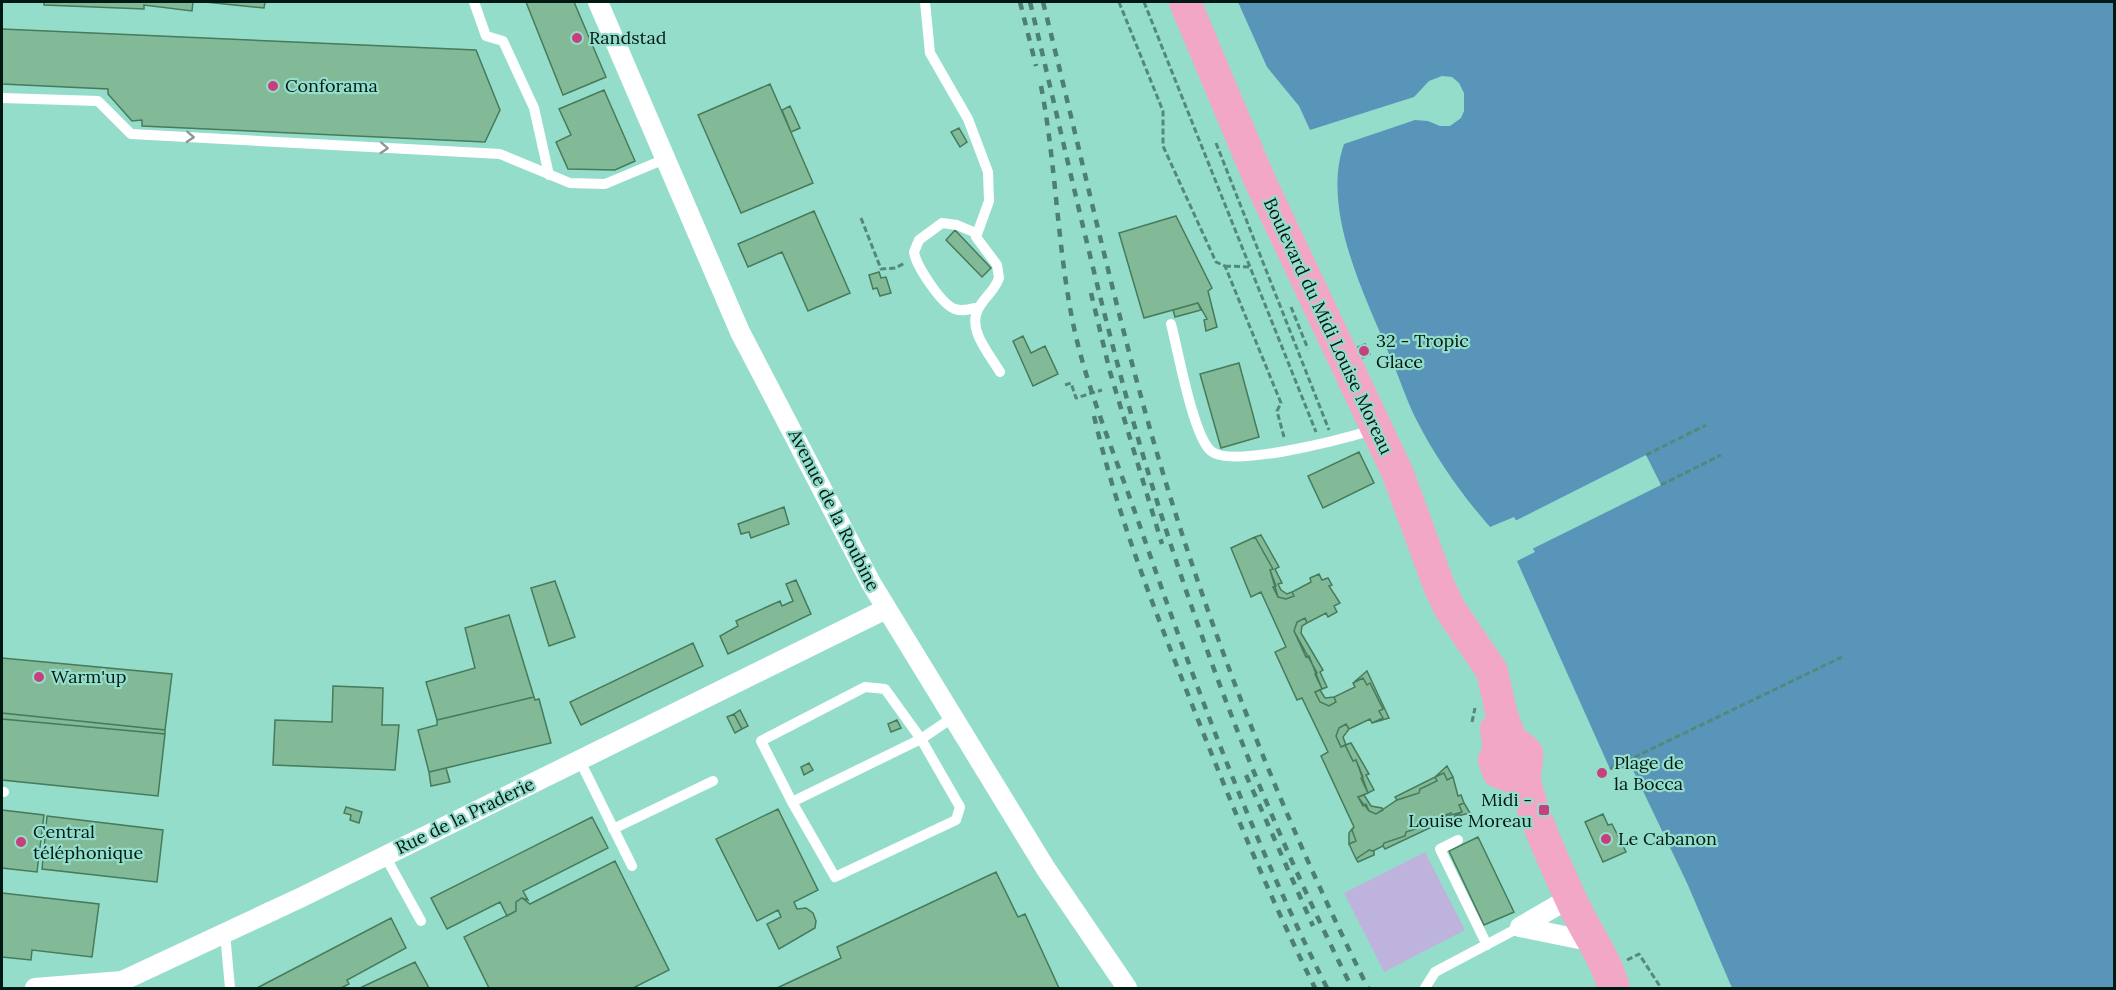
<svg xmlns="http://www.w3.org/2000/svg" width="2116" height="990" viewBox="0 0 2116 990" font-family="Lora,serif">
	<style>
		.green { fill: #bdb3dc }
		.water { fill: #5995b8 }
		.pier { fill: #95ddcb }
		.building { fill: #82b996; stroke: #467b5b; stroke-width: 1.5 }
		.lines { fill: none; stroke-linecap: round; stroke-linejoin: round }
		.path { stroke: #54887b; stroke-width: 3; stroke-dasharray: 6 3; stroke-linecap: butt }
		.service { stroke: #fff; stroke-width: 10 }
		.minor { stroke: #fff; stroke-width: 20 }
		.primary { stroke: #f2a7c6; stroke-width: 32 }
		.rail { stroke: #4e7f73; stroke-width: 4.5; stroke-dasharray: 8 8; stroke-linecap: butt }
		.oneway { stroke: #8c9895 }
		.poi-dot { fill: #c7407e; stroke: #95ddcb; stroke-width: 2 }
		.labels { text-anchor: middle; stroke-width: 4.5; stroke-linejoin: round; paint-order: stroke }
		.poi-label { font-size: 18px; fill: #001913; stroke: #95ddcb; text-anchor: start }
		.street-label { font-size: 18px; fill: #001913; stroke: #95ddcb }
	</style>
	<rect width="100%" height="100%" fill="#95ddcb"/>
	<!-- green -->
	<path class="green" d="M1425 852 1465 930 1384 972 1344 893Z"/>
	<!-- water -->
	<path class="water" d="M1238 2H2114V988H1732L1687 883 1632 768 1610 769 1517 561 1535 552 1514 517 1490 527C1462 495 1437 460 1417 421 1406 400 1399 376 1389 354 1364 293 1321 210 1344 144L1415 120 1428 121 1440 126H1450L1461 118 1464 111V93L1459 83 1452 77 1442 76 1429 81 1414 97 1310 130 1299 106 1267 67Z"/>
	<!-- pier -->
	<path class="pier" d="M1646 455 1661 485 1530 550 1513 522Z"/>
	<!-- building -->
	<path class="building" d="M44 2H193L192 11 144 5V9L44 5Z
		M205 2H265L264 8Z
		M526 2H574L606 77 563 95Z
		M2 29 476 50 500 110 485 142 142 126V120L132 121 108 94V89L2 84Z
		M770 84 813 183 741 213 698 115Z
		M604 90 635 161 615 170 568 169 556 142 571 135 559 109Z
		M790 106 800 128 791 132 782 110Z
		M959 128 967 142 960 147 951 132Z
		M814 211 850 293 808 311 782 252 748 267 738 244Z
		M1176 216 1212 288 1208 291 1217 327 1206 331 1204 320 1207 319 1198 303 1144 318 1119 233Z
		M955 230 991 268 982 277 946 240Z
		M879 272 881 278 886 277 891 293 880 296 877 288 873 289 869 275Z
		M1198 303 1201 310 1175 317 1173 310Z
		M1023 336 1031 353 1045 346 1058 374 1033 386 1013 341Z
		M1365 344 1370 354 1363 358 1358 347Z
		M1239 363 1259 437 1221 448 1200 374Z
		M1359 452 1374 483 1323 508 1308 476Z
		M784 507 789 524 751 538 749 532 741 534 738 524Z
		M1261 535 1279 567 1275 569 1282 583 1278 584 1281 590 1287 594 1292 592 1294 596 1286 599 1278 597 1273 587 1276 586 1270 570 1273 569 1255 537Z
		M1255 537 1273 569 1270 570 1278 597 1286 599 1294 596 1292 592 1311 582 1310 578 1319 574 1322 580 1328 578 1332 585 1329 586 1340 603 1334 606 1337 612 1328 617 1326 613 1307 623 1305 618 1297 622 1294 631 1317 673 1315 674 1322 689 1315 692 1320 702 1329 706 1336 702 1334 697 1355 687 1353 683 1363 678 1367 685 1370 683 1383 709 1379 711 1383 718 1372 723 1370 719 1349 729 1346 724 1339 728 1336 736 1341 747 1345 745 1353 761 1356 760 1363 777 1361 778 1368 793 1358 797 1363 806 1366 804 1369 811 1376 814 1397 800 1419 793 1420 789 1437 781 1435 777 1444 773 1447 780 1453 777 1458 796 1461 795 1464 803 1459 805 1462 812 1426 822 1425 826 1406 832 1405 836 1384 843 1383 846 1373 851 1369 850 1356 859 1349 844 1356 841 1352 830 1354 827 1321 756 1328 752 1302 698 1297 700 1275 652 1286 647 1261 592 1251 597 1231 548Z
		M796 580 811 614 728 654 720 636 738 626 736 621 780 601 782 606 793 601 786 584Z
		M555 581 575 637 549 646 531 588Z
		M509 615 534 697 437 720 426 682 475 668 465 628Z
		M1305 618 1307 623 1302 626 1301 633 1323 670 1320 672 1327 687 1322 689 1309 656 1306 657 1294 631 1297 622Z
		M693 643 703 666 581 725 570 702Z
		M2 658 172 674 165 730 2 713Z
		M1367 671 1389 718 1372 723 1383 718 1379 711 1383 709 1370 683 1367 685 1363 678 1353 683Z
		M333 686 383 688 382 725H399L395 770 273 765 275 720 332 722Z
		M1320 690 1325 698 1334 697 1336 702 1329 706 1320 702 1315 692Z
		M534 697 535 700 539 699 551 743 429 772 418 730 437 725V720Z
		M740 710 748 726 742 729 734 714Z
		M2 713 165 730V734L2 719Z
		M734 714 742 729 735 733 727 717Z
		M2 719 165 734 158 796 2 780Z
		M897 720 901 728 891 732 888 724Z
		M1346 724 1349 729 1343 737 1346 745 1341 747 1336 736 1339 728Z
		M1351 743 1369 774 1366 775 1374 790 1368 793 1356 760 1353 761 1345 745Z
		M809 763 813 770 804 775 801 767Z
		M1447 766 1453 777 1447 780 1444 773 1435 777Z
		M446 768 450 782 431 786 429 772Z
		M1435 777 1437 781 1420 789 1419 793 1397 800 1395 797Z
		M1364 795 1371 806 1382 808 1383 810 1376 814 1369 811 1358 797Z
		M1464 803 1470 813 1453 817 1462 812 1459 805Z
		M346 807 362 812 359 823 350 820 351 815 344 813Z
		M778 809 818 890 794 902 797 909 806 908 813 913 816 921 815 928 779 949 767 924 781 917 778 910 757 921 716 839Z
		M2 810 44 815 37 872 2 868Z
		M1451 813 1453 817 1385 849 1383 846 1384 843 1405 836 1406 832 1425 826 1426 822Z
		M1603 814 1608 825 1612 824 1626 852 1603 862 1585 822Z
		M47 816 163 830 157 882 42 869Z
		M592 817 608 848 523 891 528 900 522 898 516 902V911L507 916 500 902 447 929 431 898Z
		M1354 827 1352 830 1356 841 1349 844V833L1352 829Z
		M1478 837 1514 912 1484 925 1449 851Z
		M1369 850 1374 851V855L1358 862 1356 859Z
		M615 861 669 970 633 988H489L464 937 516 911V902L522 898 530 904Z
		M996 872 1018 917 1025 914 1059 988H777L841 958 837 947Z
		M2 893 99 904 92 957 32 950 31 960 2 957Z
		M391 918 406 948 347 980 349 984 341 988H257Z
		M415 962 429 988H360Z"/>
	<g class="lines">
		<!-- path -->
		<path class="path" d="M1119 2 1163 111V146L1216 262 1225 266 1281 403 1277 411 1284 437
			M1144 2 1316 432
			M1216 143 1329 430
			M861 218 881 269 895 268 905 263
			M1225 266 1250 267
			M1291 307 1308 349
			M1065 385 1071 383 1076 398 1102 390
			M1646 455 1706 425
			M1661 485 1721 455
			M1472 722 1475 708
			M1610 769 1842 657
			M1627 960 1639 954 1661 988"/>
		<!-- service -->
		<path class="service" d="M474 2 486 36 503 41 534 108 549 175
			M925 2 930 53 968 119 988 172 989 201 976 237 997 265 999 278C995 290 986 296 980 306 965 328 989 353 1000 372
			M2 98 98 101 131 134 500 154 570 183 605 184 665 159
			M976 233 957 225 942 223 919 240 914 252C916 266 942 305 955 309 963 312 971 309 979 307
			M1171 324C1178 350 1193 436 1211 451 1232 469 1346 438 1373 430
			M579 759 632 866
			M2 792H4
			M792 802 761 741 865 687 885 689 921 739 960 807 956 820 835 877 792 802 921 739 952 718
			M613 829 713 781
			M1458 840 1440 849 1487 945
			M385 856 421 921
			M225 933 230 988
			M1425 988 1435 972 1520 927"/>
		<!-- minor -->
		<path class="minor" d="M598 2 740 332 871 583 1046 869 1127 988
			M1520 927 1579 939
			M1520 927 1570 898
			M35 988 122 981 302 897 886 609"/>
		<!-- primary -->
		<path class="primary" d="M1185 2 1260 181 1398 474 1439 586 1450 609 1492 671 1501 712 1512 743
			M1496 729 1499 748 1494 760 1498 772 1514 778 1525 771
			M1499 748C1510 741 1519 743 1527 753 1529 763 1523 771 1525 780 1532 815 1555 864 1570 897 1583 928 1605 956 1614 988"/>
		<!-- rail -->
		<path class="rail" d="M1020 2 1036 66
			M1030 2C1070 167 1105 335 1156 498 1208 666 1273 831 1352 988
			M1043 2C1080 149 1112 297 1154 443 1209 631 1281 814 1368 988
			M1041 86C1057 169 1057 254 1076 337 1092 403 1120 468 1142 532 1196 688 1253 841 1327 988
			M1091 293 1110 372 1162 544
			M1094 416C1115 506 1148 593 1182 679 1223 784 1265 888 1315 988
			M1246 775 1313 926"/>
	</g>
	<!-- one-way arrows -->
	<defs><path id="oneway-chevron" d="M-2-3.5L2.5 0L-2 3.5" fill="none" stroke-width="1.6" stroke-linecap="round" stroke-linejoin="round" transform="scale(1.5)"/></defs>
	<g class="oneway">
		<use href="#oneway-chevron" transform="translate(190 137) rotate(3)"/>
		<use href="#oneway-chevron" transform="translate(384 148) rotate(3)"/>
	</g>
	<!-- markers -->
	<g class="poi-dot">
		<circle cx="577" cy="38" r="6"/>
		<circle cx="273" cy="86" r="6"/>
		<circle cx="1364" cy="351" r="6"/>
		<circle cx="39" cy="677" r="6"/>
		<circle cx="1602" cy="773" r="6"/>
		<rect x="1538" y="804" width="12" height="12" rx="3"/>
		<circle cx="1606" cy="839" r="6"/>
		<circle cx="21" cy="842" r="6"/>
	</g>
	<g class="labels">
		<!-- poi labels -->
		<g class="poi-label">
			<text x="589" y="44">Randstad</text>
			<text x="285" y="92">Conforama</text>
			<text x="1376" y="347">32 - Tropic<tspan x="1376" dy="21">Glace</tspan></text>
			<text x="51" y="683">Warm'up</text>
			<text x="1614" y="769">Plage de<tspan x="1614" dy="21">la Bocca</tspan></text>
			<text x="1532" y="806" text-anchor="end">Midi -<tspan x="1532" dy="21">Louise Moreau</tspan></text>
			<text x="33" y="838">Central<tspan x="33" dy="21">téléphonique</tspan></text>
			<text x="1618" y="845">Le Cabanon</text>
		</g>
		<!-- street labels -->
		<g class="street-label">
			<text transform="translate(1328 326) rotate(65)" y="6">Boulevard du Midi Louise Moreau</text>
			<text transform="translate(834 510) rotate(63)" y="6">Avenue de la Roubine</text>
			<text transform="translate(465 816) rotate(-26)" y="6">Rue de la Praderie</text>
		</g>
	</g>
	<!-- border -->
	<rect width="2116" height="990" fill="none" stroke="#001913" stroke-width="6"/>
</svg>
